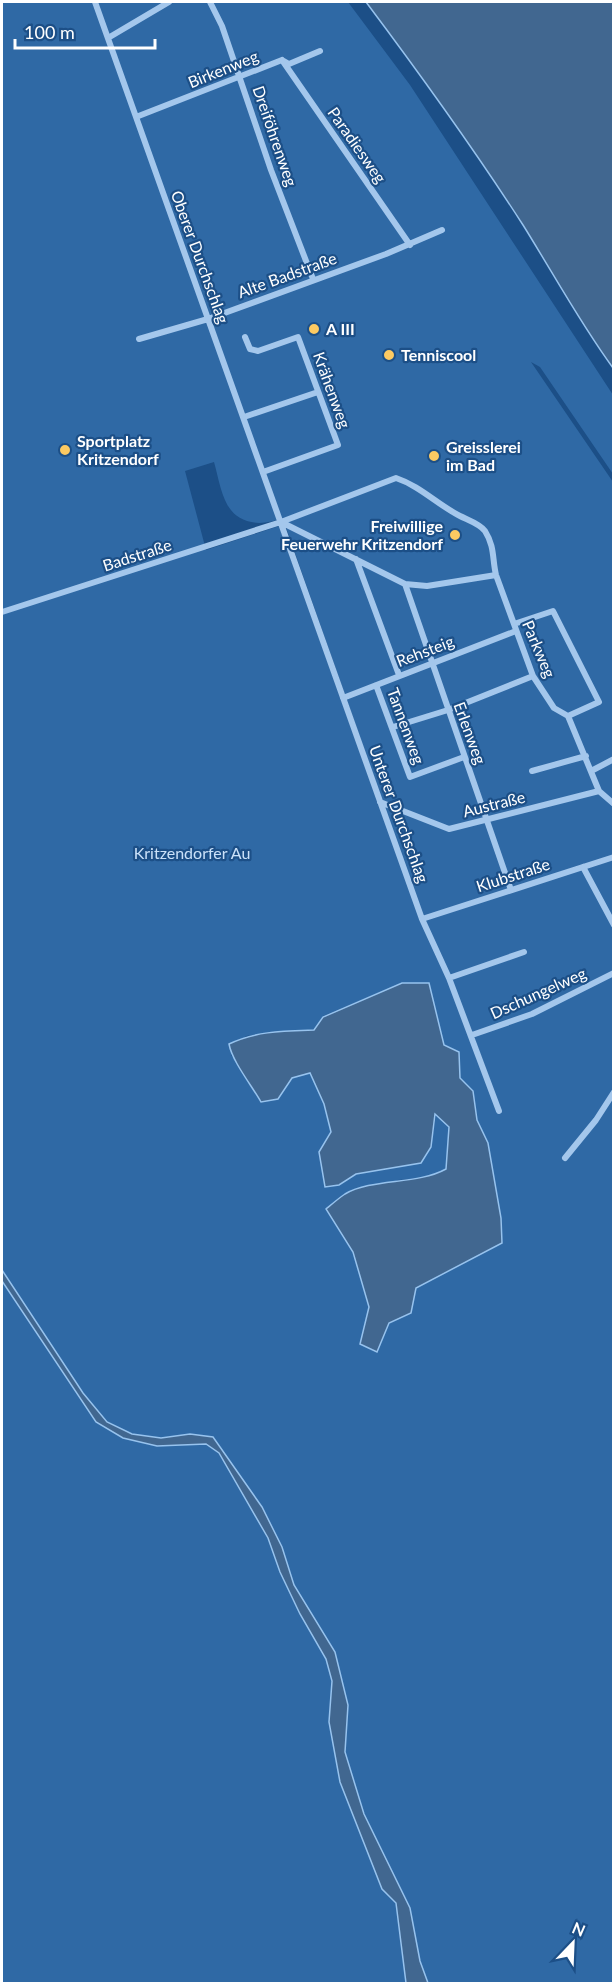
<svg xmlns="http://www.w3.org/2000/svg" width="615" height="1985" viewBox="0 0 615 1985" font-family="Lato,sans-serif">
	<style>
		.green { fill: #2f69a5; fill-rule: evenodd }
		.water { fill: #416790; stroke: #97c3ee; stroke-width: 1.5 }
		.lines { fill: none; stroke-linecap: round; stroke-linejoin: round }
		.minor { stroke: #a4c7ec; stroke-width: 6 }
		.poi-dot { fill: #fcca62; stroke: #1c4f87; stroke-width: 2 }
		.labels { text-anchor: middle; stroke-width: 4.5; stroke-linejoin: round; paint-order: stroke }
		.street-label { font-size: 16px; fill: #fff; stroke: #1c4f87 }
		.poi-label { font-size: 16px; font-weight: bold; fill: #fff; stroke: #1c4f87; text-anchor: start }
		.park-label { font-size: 16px; fill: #cae1f9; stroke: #1c4f87 }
	</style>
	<rect width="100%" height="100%" fill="#1c4f87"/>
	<!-- green -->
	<path class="green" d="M2 2H348L410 85 613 395V474L540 367 531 362 613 482V1983H428L420 1961 410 1908 364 1814 345 1752 348 1705 311 1616 294 1585 282 1547 261 1507 213 1437 190 1434 161 1438 132 1434 107 1422 83 1393 2 1270ZM214 462C222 490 223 521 259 523 267 523 276 520 283 519L424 919C454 982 478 1046 501 1111L498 1114 447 979 420 920 279 526 206 550 185 471ZM402 983H429L444 1045 459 1052 460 1078 473 1091 477 1120 488 1143 502 1243 415 1288 411 1313 389 1323 360 1344 369 1307 353 1252 327 1209 398 1180 431 1177 446 1169 449 1127 436 1114 431 1147 421 1163 356 1174 339 1185 319 1152 331 1132 324 1104 310 1073 292 1078 239 1064 231 1055 246 1036 279 1031H314L323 1016Z
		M2 1281 96 1422 157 1446 206 1444 219 1453 269 1538 280 1572 300 1614 326 1659 332 1681 329 1722 382 1889 396 1903 406 1983H2Z"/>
	<!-- water -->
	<path class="water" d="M366 2H613V368C580 323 553 273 523 225 474 149 420 74 366 2Z
		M402 983H429L444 1045 459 1052 460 1078 473 1091 477 1120 488 1143 501 1218 502 1243 416 1288 411 1313 389 1323 377 1352 360 1344 369 1307 353 1252 326 1209C332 1204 339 1198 345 1194 372 1178 417 1185 446 1169L449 1127 435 1114 431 1147 421 1163 356 1174 339 1185 325 1187 319 1152 331 1132 324 1104 310 1073 292 1078 278 1099 261 1102C252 1086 232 1061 229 1044 256 1031 284 1031 314 1030L323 1017Z
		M2 1270 83 1393 107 1422 132 1434 161 1438 190 1434 213 1437 262 1507 282 1547 294 1585 335 1652 348 1705 345 1752 364 1814 410 1908 420 1961 428 1983H406L396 1903 382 1889 340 1782 329 1722 332 1681 326 1659 300 1614 280 1572 268 1538 219 1453 206 1444 157 1446 123 1438 96 1422 2 1281Z"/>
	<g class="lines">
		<!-- minor -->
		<path class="minor" d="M95 2 422 919 449 978 499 1111
			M210 2 222 26 271 170 313 279
			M108 38 169 2
			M282 60 410 245
			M136 117 282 60 289 64 320 51
			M245 337 250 349 258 351 298 337 338 445 263 472
			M139 339 208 319 386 254 442 230
			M244 417 318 392
			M281 522 405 584 427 586 496 575
			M356 559 399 675
			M405 584 511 890
			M2 612 281 522 396 478C420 486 438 505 460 516 468 520 480 524 485 531 495 547 492 558 496 575L533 676 554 708 568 716 599 791
			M514 624 553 611 599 702 568 716
			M376 685 410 777 464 757
			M343 698 516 631
			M393 727 448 710 533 676
			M593 770 614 759
			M532 771 586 756
			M380 802 449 829 599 791 614 804
			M583 867 614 925
			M422 919 614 857
			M449 978 524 952
			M472 1035 532 1014 614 973
			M565 1158 596 1120 614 1092"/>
	</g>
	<!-- markers -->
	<g class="poi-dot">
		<circle cx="314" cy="329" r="6"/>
		<circle cx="389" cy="355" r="6"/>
		<circle cx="65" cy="450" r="6"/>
		<circle cx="434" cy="456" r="6"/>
		<circle cx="455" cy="535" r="6"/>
	</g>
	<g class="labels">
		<!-- street labels -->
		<g class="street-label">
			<text transform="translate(223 69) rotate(-22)" y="6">Birkenweg</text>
			<text transform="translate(275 136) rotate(71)" y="6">Dreiföhrenweg</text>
			<text transform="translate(357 145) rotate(55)" y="6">Paradiesweg</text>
			<text transform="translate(200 257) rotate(70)" y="6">Oberer Durchschlag</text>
			<text transform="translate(287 275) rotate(-20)" y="6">Alte Badstraße</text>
			<text transform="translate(332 390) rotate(70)" y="6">Krähenweg</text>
			<text transform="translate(137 555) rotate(-18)" y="6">Badstraße</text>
			<text transform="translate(539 649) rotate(67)" y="6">Parkweg</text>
			<text transform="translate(425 651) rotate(-21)" y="6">Rehsteig</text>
			<text transform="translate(406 726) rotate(70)" y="6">Tannenweg</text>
			<text transform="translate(470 733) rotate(70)" y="6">Erlenweg</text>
			<text transform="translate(494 804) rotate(-14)" y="6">Austraße</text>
			<text transform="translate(399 814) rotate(70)" y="6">Unterer Durchschlag</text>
			<text transform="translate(513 875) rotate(-18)" y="6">Klubstraße</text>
			<text transform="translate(538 993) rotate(-24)" y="6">Dschungelweg</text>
		</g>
		<!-- poi labels -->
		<g class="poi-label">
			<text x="326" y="335">A III</text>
			<text x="401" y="361">Tenniscool</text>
			<text x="77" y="447">Sportplatz<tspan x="77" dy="18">Kritzendorf</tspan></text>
			<text x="446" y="453">Greisslerei<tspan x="446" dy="18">im Bad</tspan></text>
			<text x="443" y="532" text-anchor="end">Freiwillige<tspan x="443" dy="18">Feuerwehr Kritzendorf</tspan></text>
		</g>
		<!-- park labels -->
		<g class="park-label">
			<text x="192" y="859">Kritzendorfer Au</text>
		</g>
	</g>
	<!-- border -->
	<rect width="615" height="1985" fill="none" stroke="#ffffff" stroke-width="6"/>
	<!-- north arrow -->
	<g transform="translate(573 1943) rotate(23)" stroke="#1c4f87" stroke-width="4.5" paint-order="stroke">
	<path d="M0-4.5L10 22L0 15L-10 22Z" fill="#ffffff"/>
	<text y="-9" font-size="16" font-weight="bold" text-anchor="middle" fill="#ffffff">N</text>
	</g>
	<!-- scale -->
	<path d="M15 39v9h140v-9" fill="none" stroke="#ffffff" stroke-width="3"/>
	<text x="24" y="39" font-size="18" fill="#ffffff" stroke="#1c4f87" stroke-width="4.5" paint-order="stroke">100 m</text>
</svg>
